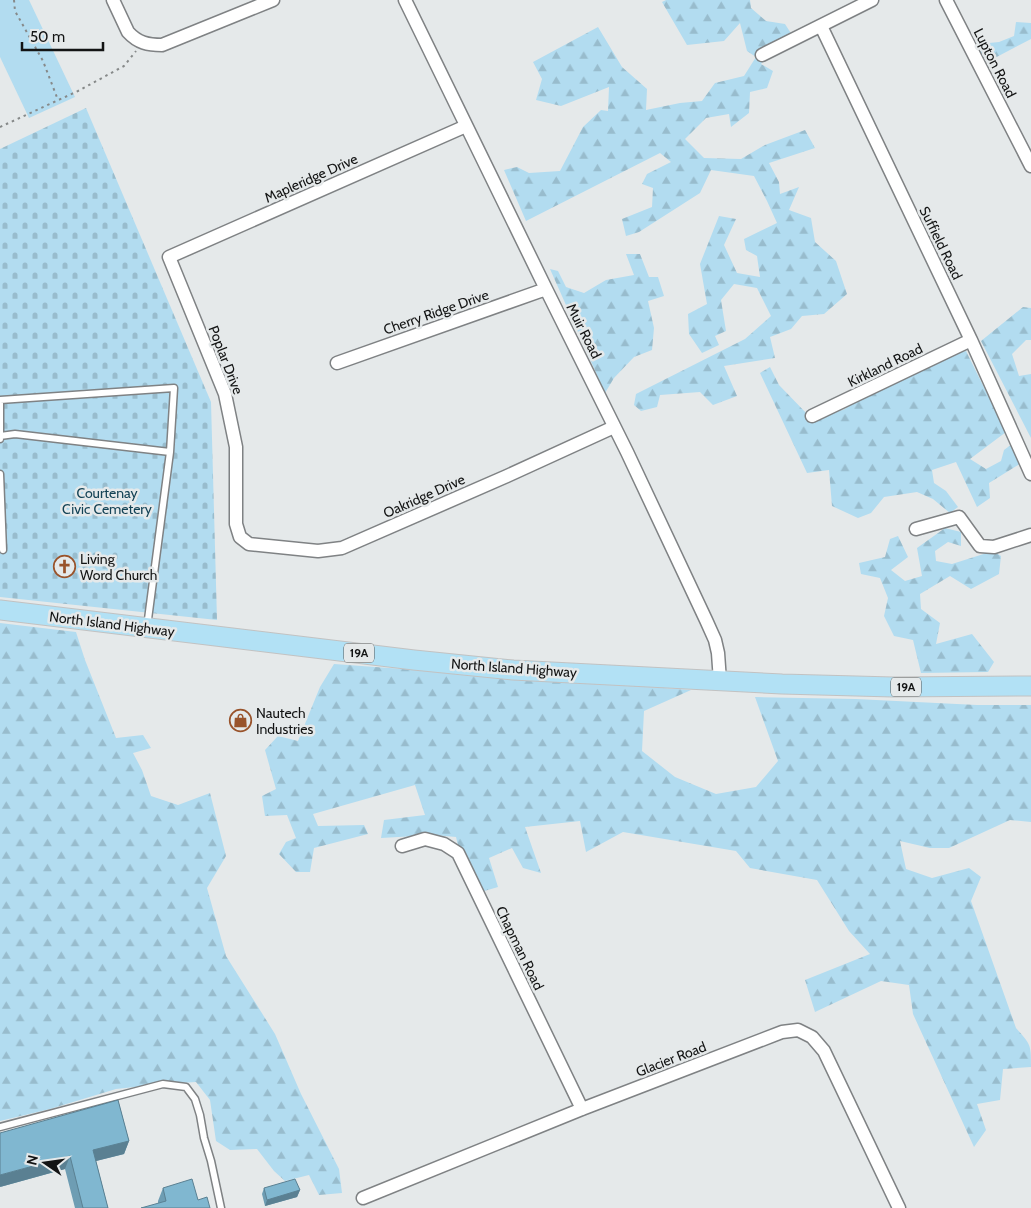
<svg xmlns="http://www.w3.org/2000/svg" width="1031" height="1208" viewBox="0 0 1031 1208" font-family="Cabin,sans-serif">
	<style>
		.forest { fill: url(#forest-firs) }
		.cemetery { fill: url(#cemetery-stones) }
		.green { fill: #b2dcf0 }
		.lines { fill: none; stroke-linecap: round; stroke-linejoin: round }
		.lane-casing { stroke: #7f8284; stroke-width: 9 }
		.street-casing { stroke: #7f8284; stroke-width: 15 }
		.primary-casing { stroke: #c2c2c2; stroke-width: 21 }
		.path { stroke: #868989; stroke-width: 2; stroke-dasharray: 2.5 4; stroke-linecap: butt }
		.lane { stroke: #fff; stroke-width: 6 }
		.street { stroke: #fff; stroke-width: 12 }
		.primary { stroke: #b2e1f5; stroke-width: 19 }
		.wall { fill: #6e9db3 }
		.shaded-wall { fill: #5a8092 }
		.building { fill: #80b7d0; stroke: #5a8092 }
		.labels { text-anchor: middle; stroke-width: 5; stroke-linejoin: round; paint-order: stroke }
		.shield { fill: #e5e9ea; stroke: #525454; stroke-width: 1 }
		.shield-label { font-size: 12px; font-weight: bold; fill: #131414 }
		.street-label { font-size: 14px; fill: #131414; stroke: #e5e9ea }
		.park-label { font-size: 14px; fill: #144356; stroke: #e5e9ea }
		.poi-label { font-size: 14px; fill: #131414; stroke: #e5e9ea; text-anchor: start }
	</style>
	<defs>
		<pattern id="forest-firs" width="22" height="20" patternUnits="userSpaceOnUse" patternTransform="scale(1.25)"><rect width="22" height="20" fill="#b2dcf0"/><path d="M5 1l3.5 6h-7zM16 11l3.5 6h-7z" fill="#98bccd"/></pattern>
		<pattern id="cemetery-stones" width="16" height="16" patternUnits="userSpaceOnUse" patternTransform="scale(1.25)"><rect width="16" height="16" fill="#b2dcf0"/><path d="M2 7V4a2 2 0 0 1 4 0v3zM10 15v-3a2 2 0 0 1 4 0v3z" fill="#98bccd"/></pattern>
	</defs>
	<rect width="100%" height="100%" fill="#e5e9ea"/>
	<!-- forest -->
	<path class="forest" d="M666 0H750L751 8 766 21 785 24 794 38 770 51 761 64 773 71 767 88 750 92 749 113 731 127 729 114 706 118 685 139 704 158 741 159 765 145 805 130 815 148 769 163 779 182 780 194 799 187 789 210 811 218 815 242 836 261 847 294 824 314 802 316 791 329 770 337 775 358 724 366 737 396 713 405 700 392 660 395 657 407 641 411 634 405 636 394 745 339 771 316 757 288 734 284 721 300 726 331 715 336 719 345 702 353 689 334 688 314 707 304 700 264 719 216 736 219 724 245 737 273 760 277 757 256 746 250 744 239 777 223 767 201 754 176 711 170 700 193 639 232 626 236 622 219 652 207 653 188 642 184 647 174 671 162 660 153 526 221 504 170 517 167 529 173 560 171 583 127 601 110 608 111 609 87 561 106 536 100 542 79 533 62 598 27 622 67 647 89 646 110 680 103 702 101 715 83 744 76 756 57 747 51 740 23 724 41 687 45 662 2Z
		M1016 22 1031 23V39L989 61 981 56 979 44 999 42 1014 36Z
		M626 254H640L649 277H658L664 296 648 301 654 328 652 350 634 357 614 378 605 393 550 269 558 271 566 287 584 293 606 280 634 275Z
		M1023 307 1031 308V340H1026L1012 354 1019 376 1031 374V438L981 341Z
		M966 351 1006 432 970 459 986 469 1001 461 1004 450 1012 444 1023 462 989 483 990 498 977 507 956 462 932 470 934 483 946 491 958 507 950 513 933 499 917 492 884 497 871 513 858 518 832 506 829 470 807 473 760 373 770 367 779 385 809 416 843 410 889 381 932 359Z
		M945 528 961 532V546L948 542 935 551 936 561 952 564 993 551 1001 556 999 574 971 589 950 576 920 594 921 609 940 623 936 644 972 634 994 662 988 672 921 673 913 640 894 636 884 616 888 598 880 578 861 574 859 563 885 557 890 539 898 536 908 557 891 570 905 581 922 576 917 548Z
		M0 623 76 632 85 660 116 738 143 735 151 748 133 753 142 770 151 796 178 805 210 793 226 856 207 888 226 956 275 1034 301 1094 339 1169 342 1193 319 1195 309 1175 285 1181 274 1171 257 1149 230 1150 216 1141 210 1100 196 1082 163 1084 116 1089 50 1109 0 1121Z
		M334 664 691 690 644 711 642 751 675 777 716 794 756 787 778 761 755 697 856 699 977 705H1031V822L1010 820 949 848H930L900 841 906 869 932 878 969 868 981 877 971 901 1016 1028C1031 1045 1031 1044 1031 1067L1003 1069 1000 1100 977 1104 986 1130 974 1147 913 1014 909 985 881 981 815 1012 805 980 870 954 849 931 817 880 750 868 736 851 623 832 586 852 580 821 525 827 541 873 523 868 512 848 489 858 498 887 481 892 461 858 456 837 434 835 381 838 384 820 425 815 415 785 313 814 318 826 364 825 368 834 314 848 310 872H296L279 854 286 842 296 838 287 815 265 816 262 796 276 789 265 750 278 736 298 741 320 687Z"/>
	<!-- cemetery -->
	<path class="cemetery" d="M86 108 211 402 217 620 0 597V149Z"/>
	<!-- green -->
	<path class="green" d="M0 0H29L75 97 29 118 0 57Z"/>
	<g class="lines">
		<defs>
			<path id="lane" d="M0 436 15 434 170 452
				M0 439V400L174 388 170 452 147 627
				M0 474 3 550
				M0 1127 163 1084 186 1087 195 1099 200 1115 204 1138 211 1161 221 1208"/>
			<path id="street" d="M113 0 128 32C138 43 148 45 162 45L273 0
				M405 0 546 289 627 452 706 620 715 640 718 653 720 681
				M946 0 1031 166
				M821 26 971 340 1031 474
				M762 55 872 0
				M466 126 169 257 225 394 236 447V524L240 537 249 544 318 551 342 548 507 476 614 427
				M337 363 546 289
				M812 416 971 340
				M916 529 959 517 980 546 994 547 1031 535
				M402 846 425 839 444 844 458 853 582 1109
				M363 1198 582 1109 782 1032 798 1030 812 1037 824 1051 899 1208"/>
			<path id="primary" d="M0 610 414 660 513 670 782 684 893 687 1031 686"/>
		</defs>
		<!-- lane casing -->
		<use href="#lane" class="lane-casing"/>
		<!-- street casing -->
		<use href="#street" class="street-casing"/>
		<!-- primary casing -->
		<use href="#primary" class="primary-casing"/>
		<!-- path -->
		<path class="path" d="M14 0 15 11 43 61 58 100
			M0 127 78 91 124 66 136 51"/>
		<!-- lane -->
		<use href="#lane" class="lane"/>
		<!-- street -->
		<use href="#street" class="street"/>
		<!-- primary -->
		<use href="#primary" class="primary"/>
	</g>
	<!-- wall -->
	<path class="wall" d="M118 1100 129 1141 124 1154 96 1161 108 1208H75L65 1169 0 1187Z
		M163 1188 198 1200 158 1203V1201Z
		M264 1188 300 1190 297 1197 265 1206 262 1194Z"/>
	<!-- shaded-wall -->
	<path class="shaded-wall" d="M129 1141 124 1154 88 1163 93 1150Z
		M70 1156 65 1169 0 1187V1175Z
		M300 1190 297 1197 265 1206 267 1200Z"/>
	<!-- building -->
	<path class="building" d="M118 1100 129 1141 93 1150 108 1208H83L70 1156 0 1175V1133Z
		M192 1179 198 1200 207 1197 210 1208H141L166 1201 163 1188Z
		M295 1179 300 1190 267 1200 264 1188Z"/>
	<!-- icons -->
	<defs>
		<symbol id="church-ring" viewBox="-11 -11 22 22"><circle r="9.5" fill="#e5e9ea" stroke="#99532b" stroke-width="1.5"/><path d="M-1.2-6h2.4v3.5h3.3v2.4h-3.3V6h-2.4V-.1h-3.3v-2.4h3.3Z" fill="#99532b"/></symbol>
		<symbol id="shop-ring" viewBox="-11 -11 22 22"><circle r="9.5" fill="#e5e9ea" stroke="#99532b" stroke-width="1.5"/><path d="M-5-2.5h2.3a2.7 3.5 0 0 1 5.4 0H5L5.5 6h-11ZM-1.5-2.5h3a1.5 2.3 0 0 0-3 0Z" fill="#99532b"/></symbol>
	</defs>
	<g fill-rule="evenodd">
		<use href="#church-ring" x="52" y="554" width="25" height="25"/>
		<use href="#shop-ring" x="228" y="708" width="25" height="25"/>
	</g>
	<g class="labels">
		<!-- shield labels -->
		<g class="shield">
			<rect x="344" y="643.5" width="30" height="19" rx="4"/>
			<rect x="891" y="677.5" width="30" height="19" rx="4"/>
		</g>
		<g class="shield-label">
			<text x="359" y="657">19A</text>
			<text x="906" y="691">19A</text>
		</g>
		<!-- street labels -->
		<g class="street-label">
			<text transform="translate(995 63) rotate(63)" y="5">Lupton Road</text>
			<text transform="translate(311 178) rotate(-24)" y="5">Mapleridge Drive</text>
			<text transform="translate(941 243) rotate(64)" y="5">Suffield Road</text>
			<text transform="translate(436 312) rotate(-19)" y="5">Cherry Ridge Drive</text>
			<text transform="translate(584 331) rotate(63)" y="5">Muir Road</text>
			<text transform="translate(226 360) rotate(69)" y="5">Poplar Drive</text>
			<text transform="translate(885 365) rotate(-26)" y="5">Kirkland Road</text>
			<text transform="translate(424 496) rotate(-24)" y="5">Oakridge Drive</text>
			<text transform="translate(112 624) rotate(7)" y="5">North Island Highway</text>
			<text transform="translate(514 668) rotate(4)" y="5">North Island Highway</text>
			<text transform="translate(520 948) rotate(64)" y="5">Chapman Road</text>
			<text transform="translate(671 1059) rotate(-21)" y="5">Glacier Road</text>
		</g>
		<!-- park labels -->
		<g class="park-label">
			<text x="107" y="498">Courtenay<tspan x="107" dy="16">Civic Cemetery</tspan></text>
		</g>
		<!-- poi labels -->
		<g class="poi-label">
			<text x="80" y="564">Living<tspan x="80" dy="16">Word Church</tspan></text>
			<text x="256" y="718">Nautech<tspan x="256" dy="16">Industries</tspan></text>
		</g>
	</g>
	<!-- north arrow -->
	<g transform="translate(45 1163) rotate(283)" stroke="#e5e9ea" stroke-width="4" paint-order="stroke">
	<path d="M0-4L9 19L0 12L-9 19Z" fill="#131414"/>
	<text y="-8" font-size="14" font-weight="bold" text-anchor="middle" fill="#131414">N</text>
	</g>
	<!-- scale -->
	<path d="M22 42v8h81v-8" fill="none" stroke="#131414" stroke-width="2.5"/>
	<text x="30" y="42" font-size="15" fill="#131414" stroke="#e5e9ea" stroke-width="4" paint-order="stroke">50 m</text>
</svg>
